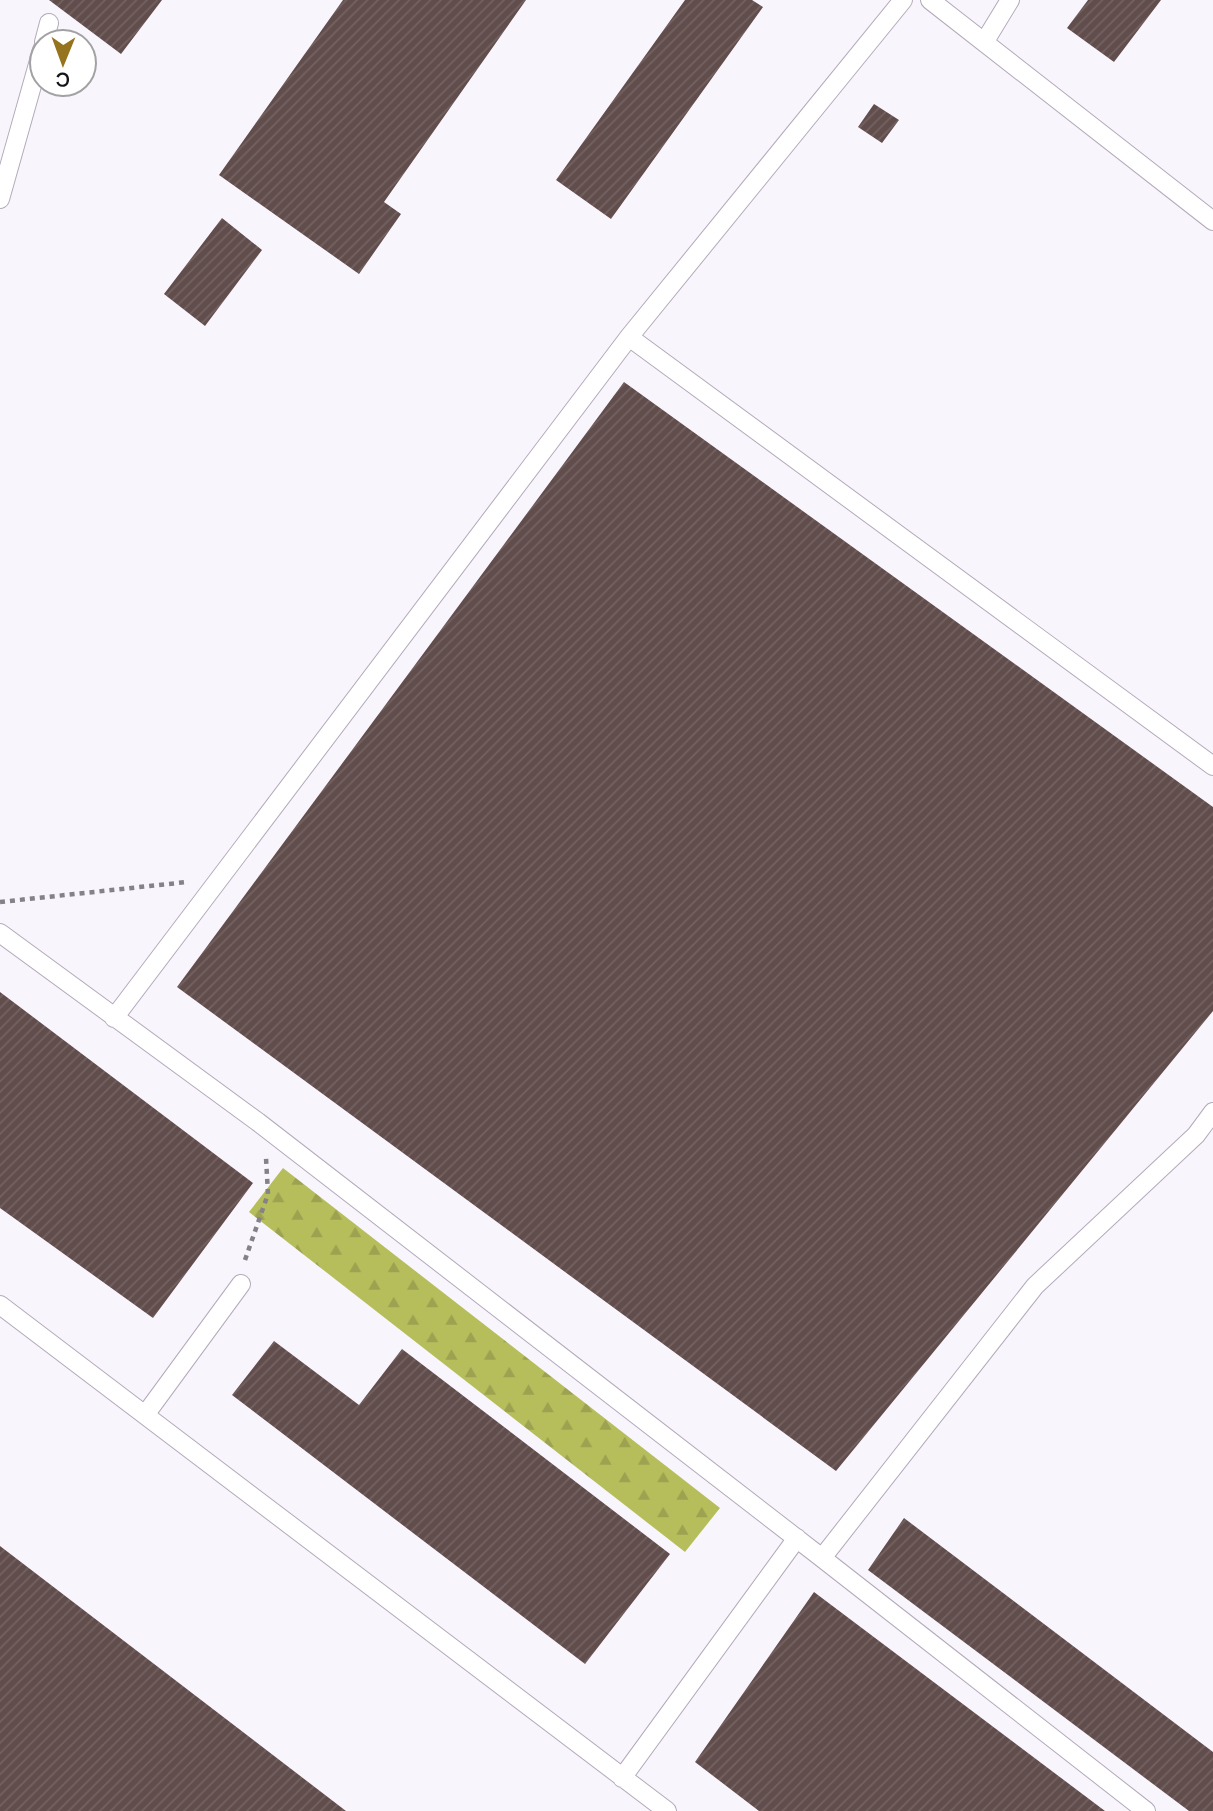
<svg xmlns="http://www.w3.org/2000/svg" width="1213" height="1811" viewBox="0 0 1213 1811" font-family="Manrope,sans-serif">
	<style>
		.forest { fill: url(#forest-firs) }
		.building { fill: url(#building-hatch) }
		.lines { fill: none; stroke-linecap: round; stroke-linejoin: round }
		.service-casing { stroke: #b3aabb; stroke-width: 20 }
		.path { stroke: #858188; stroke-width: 4.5; stroke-dasharray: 5 5; stroke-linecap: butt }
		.service { stroke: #fff; stroke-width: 18 }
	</style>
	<defs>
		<pattern id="forest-firs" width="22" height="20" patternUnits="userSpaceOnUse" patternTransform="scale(1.75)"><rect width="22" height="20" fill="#b6be5c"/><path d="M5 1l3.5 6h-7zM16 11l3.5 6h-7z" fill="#9ca24f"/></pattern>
		<pattern id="building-hatch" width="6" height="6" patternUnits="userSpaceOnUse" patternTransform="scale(1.75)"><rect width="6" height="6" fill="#614d4c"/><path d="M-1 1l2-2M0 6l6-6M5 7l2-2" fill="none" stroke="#736262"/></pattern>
	</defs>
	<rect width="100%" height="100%" fill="#f9f5fc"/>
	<!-- forest -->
	<path class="forest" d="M283 1168 720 1508 685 1552 249 1212Z"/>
	<!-- building -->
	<path class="building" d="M49 0H162L121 54Z
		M343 0H526L384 202 401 214 359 274 219 175Z
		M685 0H752L763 7 611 219 556 180Z
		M1088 0H1161L1114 62 1067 28Z
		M874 104 899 120 882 143 858 127Z
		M222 218 262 250 205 326 164 294Z
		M624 382 1213 807V1011L836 1471 177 987Z
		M0 992 253 1183 153 1318 0 1208Z
		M274 1341 359 1405 402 1349 670 1554 585 1664 232 1395Z
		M904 1518 1213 1752V1811H1189L868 1570Z
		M0 1546 346 1811H0Z
		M814 1592 1105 1811H759L695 1762Z"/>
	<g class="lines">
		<defs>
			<path id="service" d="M930 0 1213 221
				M985 41 1010 0
				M44 42 49 23
				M0 199 42 50
				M629 337 1213 766
				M0 933 258 1122 822 1558 1035 1286 1196 1135 1213 1112
				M114 1018 629 337 903 0
				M0 1305 667 1811
				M145 1415 241 1284
				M822 1558 1146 1811
				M622 1778 797 1538"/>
		</defs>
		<!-- service casing -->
		<use href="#service" class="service-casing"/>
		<!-- path -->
		<path class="path" d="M0 902 187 882
			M245 1260 268 1194 266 1158"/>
		<!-- service -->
		<use href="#service" class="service"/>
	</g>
	<!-- north arrow -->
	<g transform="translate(63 63) rotate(181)"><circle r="33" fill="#ffffff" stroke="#a2a1a3" stroke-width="2"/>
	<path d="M0-5L12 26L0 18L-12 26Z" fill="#96741d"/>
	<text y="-10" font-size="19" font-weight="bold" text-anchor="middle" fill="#17131a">С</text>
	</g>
</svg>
